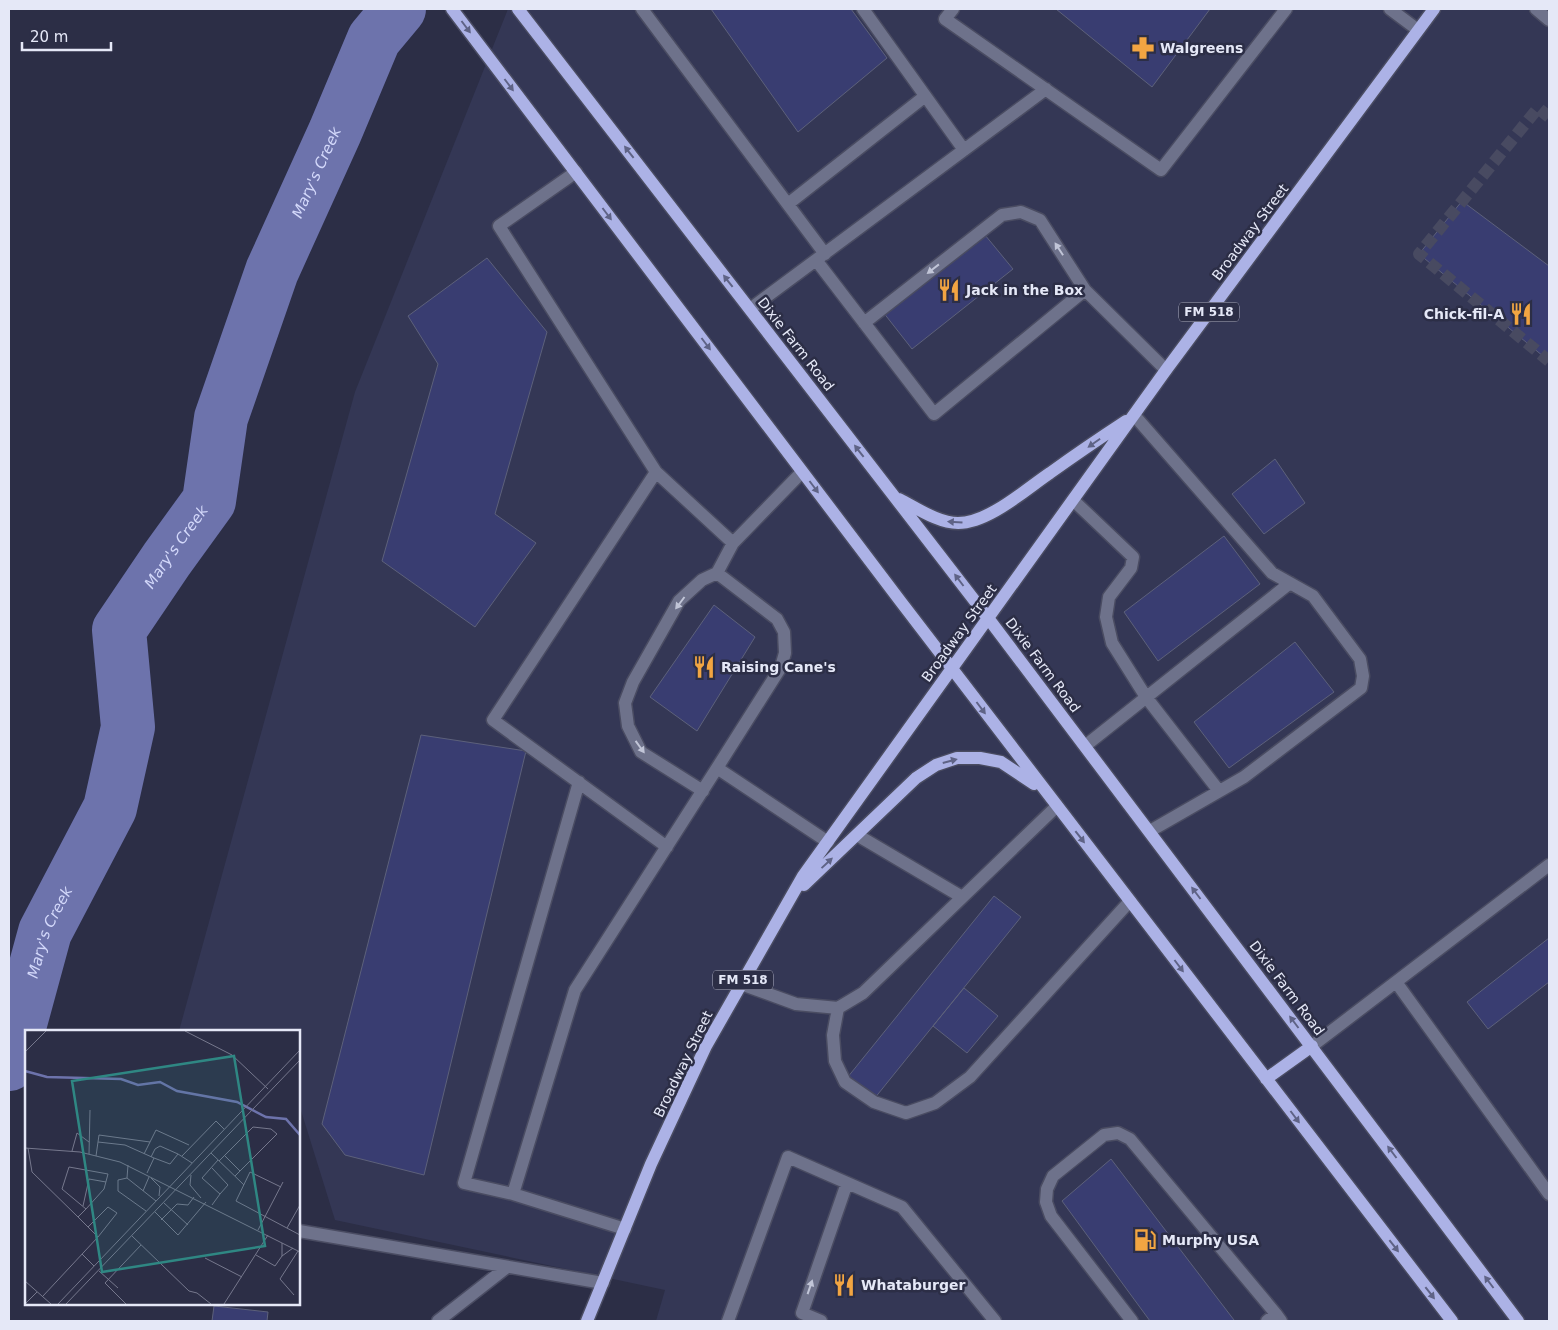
<svg xmlns="http://www.w3.org/2000/svg" width="1558" height="1330" viewBox="0 0 1558 1330" font-family="'DejaVu Sans',sans-serif">
	<style>
		.built { fill: #343755 }
		.lines { fill: none; stroke-linecap: round; stroke-linejoin: round }
		.river { stroke: #6d73ac; stroke-width: 54 }
		.building { fill: #393d71; stroke: #5d617b }
		.minor-tunnel { stroke: #484a61; stroke-width: 12; stroke-dasharray: 12 6; stroke-linecap: butt }
		.minor-casing { stroke: #4a4c62; stroke-width: 15 }
		.major-casing { stroke: #4a4c62; stroke-width: 15 }
		.minor { stroke: #6e728b; stroke-width: 12 }
		.major { stroke: #acb2e6; stroke-width: 12 }
		.oneway { fill: #5f6386 }
		.oneway2 { fill: #c1c5d7 }
		.labels { text-anchor: middle; stroke-width: 5; stroke-linejoin: round; paint-order: stroke }
		.shield { fill: #2c2e46; stroke: #aeb0c2; stroke-width: 1 }
		.shield-label { font-size: 12px; font-weight: bold; fill: #e5e8f7 }
		.poi-label { font-size: 14px; font-weight: bold; fill: #e5e8f7; stroke: #2c2e46; text-anchor: start }
		.street-label { font-size: 14px; fill: #e5e8f7; stroke: #2c2e46 }
		.water-label { font-size: 15px; font-style: italic; fill: #d3d8fa; stroke: #2c2e46 }
		.inset-river { fill: none; stroke: #6d73ac; stroke-width: 2.5 }
		.inset-road { fill: none; stroke: #76788d; stroke-width: 1 }
		.view { fill: #2f8783; fill-opacity: 0.15; stroke: #2f8783; stroke-width: 2.5 }
		.inset-edge { fill: none; stroke: #e5e8f7; stroke-width: 2.5 }
	</style>
	<rect width="100%" height="100%" fill="#2c2e46"/>
	<!-- built -->
	<path class="built" d="M508 9H1549V1321H656L665 1290 335 1220 299 1104V1031H179L355 392Z"/>
	<g class="lines">
		<!-- river -->
		<path class="river" id="s1" d="M9 1064 45 932 110 808 128 727 119 630 167 559 209 501 221 418 272 271 335 132 374 39 399 9"/>
	</g>
	<!-- building -->
	<path class="building" d="M711 9H851L887 58 798 132Z
		M1056 9H1210L1152 87Z
		M1462 201 1549 266V361L1419 254Z
		M985 235 1013 269 912 349 883 312Z
		M487 258 547 332 495 514 536 543 475 627 382 561 438 364 408 316Z
		M1275 459 1305 503 1264 534 1232 494Z
		M1224 536 1260 584 1158 661 1124 612Z
		M714 605 755 637 697 731 650 697Z
		M1295 642 1334 692 1229 768 1194 722Z
		M421 735 526 751 424 1175 345 1155 322 1124Z
		M994 896 1021 917 874 1099 847 1078Z
		M1549 938V982L1488 1029 1467 1002Z
		M964 988 998 1016 967 1053 933 1026Z
		M1111 1159 1234 1320 1232 1321H1150L1062 1201Z
		M214 1306 268 1312 267 1321H212Z"/>
	<g class="lines">
		<!-- minor-tunnel -->
		<path class="minor-tunnel" d="M1549 117 1538 108 1419 254 1549 361"/>
		<defs>
			<path id="minor" d="M642 9 825 254
				M863 9 964 150
				M953 9 945 19 1161 170 1286 9
				M1390 9 1418 30
				M1536 9 1549 20
				M576 172 499 226 656 472 733 543
				M788 204 924 97
				M816 260 934 414 1085 290 1166 370
				M750 309 1046 89
				M864 323 1002 215 1021 212 1040 220 1085 290
				M1134 415 1272 573 1313 596 1360 659 1363 676 1361 688 1244 777 1150 831
				M656 472 493 720 667 847
				M1073 500 1133 557 1131 568 1109 597 1106 617 1112 643 1146 697 1219 791
				M1085 746 1290 583
				M717 768 781 667 785 653 784 632 777 619 717 573 733 543 802 472
				M703 791 641 752 628 726 625 703 633 682 679 601 702 580 717 573
				M857 835 962 897
				M1396 982 1549 1194
				M741 984 796 1004 838 1008 863 993 1057 806
				M838 1008 833 1035 835 1061 845 1082 874 1102 906 1113 935 1103 970 1077 1130 901
				M1312 1046 1549 865
				M513 1194 464 1183 579 782
				M625 1229 513 1194 575 990 717 768 828 842
				M299 1231 603 1283
				M438 1321 507 1267
				M728 1321 788 1157 902 1207 995 1321
				M821 1321 802 1313 847 1183
				M1132 1321 1051 1216 1046 1202 1047 1189 1053 1176 1104 1135 1118 1133 1130 1139 1276 1314
				M1267 1321 1276 1314 1281 1321"/>
			<path id="major" d="M452 9 901 602 1452 1321
				M518 9 988 618 1518 1321
				M899 499C917 508 938 523 958 523 989 523 1026 489 1050 473 1075 455 1100 438 1126 421
				M804 885 916 778 936 765 957 758H980L1001 762 1034 784
				M1266 1079 1312 1046
				M587 1321 651 1164 706 1046 803 876 1166 370 1434 9"/>
		</defs>
		<!-- minor casing -->
		<use href="#minor" class="minor-casing"/>
		<!-- major casing -->
		<use href="#major" class="major-casing"/>
		<!-- minor -->
		<use href="#minor" class="minor"/>
		<!-- major -->
		<use href="#major" class="major"/>
	</g>
	<!-- one-way arrows -->
	<defs><path id="oneway-solid" d="M-6-.8H1V-3.2L6.5 0L1 3.2V.8H-6Z" transform="scale(1.25)"/></defs>
	<g class="oneway">
		<use href="#oneway-solid" transform="translate(466 27) rotate(53)"/>
		<use href="#oneway-solid" transform="translate(509 85) rotate(53)"/>
		<use href="#oneway-solid" transform="translate(629 152) rotate(-128)"/>
		<use href="#oneway-solid" transform="translate(607 214) rotate(53)"/>
		<use href="#oneway-solid" transform="translate(728 281) rotate(-128)"/>
		<use href="#oneway-solid" transform="translate(706 344) rotate(53)"/>
		<use href="#oneway-solid" transform="translate(1094 443) rotate(145)"/>
		<use href="#oneway-solid" transform="translate(859 451) rotate(-128)"/>
		<use href="#oneway-solid" transform="translate(814 487) rotate(53)"/>
		<use href="#oneway-solid" transform="translate(955 522) rotate(-176)"/>
		<use href="#oneway-solid" transform="translate(959 580) rotate(-127)"/>
		<use href="#oneway-solid" transform="translate(981 708) rotate(53)"/>
		<use href="#oneway-solid" transform="translate(950 761) rotate(-15)"/>
		<use href="#oneway-solid" transform="translate(1080 837) rotate(52)"/>
		<use href="#oneway-solid" transform="translate(827 863) rotate(-43)"/>
		<use href="#oneway-solid" transform="translate(1196 893) rotate(-127)"/>
		<use href="#oneway-solid" transform="translate(1179 966) rotate(53)"/>
		<use href="#oneway-solid" transform="translate(1294 1022) rotate(-127)"/>
		<use href="#oneway-solid" transform="translate(1295 1117) rotate(53)"/>
		<use href="#oneway-solid" transform="translate(1392 1152) rotate(-127)"/>
		<use href="#oneway-solid" transform="translate(1394 1246) rotate(52)"/>
		<use href="#oneway-solid" transform="translate(1489 1282) rotate(-127)"/>
		<use href="#oneway-solid" transform="translate(1430 1293) rotate(52)"/>
	</g>
	<g class="oneway2">
		<use href="#oneway-solid" transform="translate(1059 249) rotate(-123)"/>
		<use href="#oneway-solid" transform="translate(933 269) rotate(142)"/>
		<use href="#oneway-solid" transform="translate(680 603) rotate(127)"/>
		<use href="#oneway-solid" transform="translate(640 747) rotate(54)"/>
		<use href="#oneway-solid" transform="translate(810 1287) rotate(-71)"/>
	</g>
	<!-- icons -->
	<defs>
		<symbol id="pharmacy-bare" viewBox="-9 -9 18 18"><path d="M-2-6h4v4h4v4h-4v4h-4v-4h-4v-4h4Z" fill="#f2a542" stroke="#2c2e46" stroke-width="2.5" paint-order="stroke"/></symbol>
		<symbol id="restaurant-bare" viewBox="-9 -9 18 18"><path d="M-5-6h1v4h1v-4h1v4h1v-4h1v5L-1.5 .5V6h-2V.5L-5-1ZM5-6V6H3V1.5H1.5Q1.5-4 5-6Z" fill="#f2a542" stroke="#2c2e46" stroke-width="2.5" paint-order="stroke"/></symbol>
		<symbol id="fuel-bare" viewBox="-9 -9 18 18"><path d="M-5.5-6h7V0h2V4h1.3V-2.5L3-4.5l.8-.8L6-3V5H2.5V1h-1V6h-7ZM-4.2-4.7v3.2H.2V-4.7Z" fill="#f2a542" stroke="#2c2e46" stroke-width="2.5" paint-order="stroke"/></symbol>
	</defs>
	<g fill-rule="evenodd">
		<use href="#pharmacy-bare" x="1127" y="32" width="32" height="32"/>
		<use href="#restaurant-bare" x="933" y="274" width="32" height="32"/>
		<use href="#restaurant-bare" x="1505" y="298" width="32" height="32"/>
		<use href="#restaurant-bare" x="688" y="651" width="32" height="32"/>
		<use href="#fuel-bare" x="1129" y="1224" width="32" height="32"/>
		<use href="#restaurant-bare" x="828" y="1269" width="32" height="32"/>
	</g>
	<g class="labels">
		<!-- shield labels -->
		<g class="shield">
			<rect x="1179" y="302.5" width="60" height="19" rx="4"/>
			<rect x="713" y="970.5" width="60" height="19" rx="4"/>
		</g>
		<g class="shield-label">
			<text x="1209" y="316">FM 518</text>
			<text x="743" y="984">FM 518</text>
		</g>
		<!-- poi labels -->
		<g class="poi-label">
			<text x="1160" y="53">Walgreens</text>
			<text x="966" y="295">Jack in the Box</text>
			<text x="1504" y="319" text-anchor="end">Chick-fil-A</text>
			<text x="721" y="672">Raising Cane's</text>
			<text x="1162" y="1245">Murphy USA</text>
			<text x="861" y="1290">Whataburger</text>
		</g>
		<!-- street labels -->
		<g class="street-label">
			<text transform="translate(1250 232) rotate(-53)" y="5">Broadway Street</text>
			<text transform="translate(796 344) rotate(52)" y="5">Dixie Farm Road</text>
			<text transform="translate(959 633) rotate(-54)" y="5">Broadway Street</text>
			<text transform="translate(1043 665) rotate(53)" y="5">Dixie Farm Road</text>
			<text transform="translate(1287 988) rotate(53)" y="5">Dixie Farm Road</text>
			<text transform="translate(683 1064) rotate(-64)" y="5">Broadway Street</text>
		</g>
		<!-- water labels -->
		<g class="water-label">
			<text dy="5" stroke="none"><textPath href="#s1" startOffset="962">Mary's Creek</textPath></text>
			<text dy="5" stroke="none"><textPath href="#s1" startOffset="558">Mary's Creek</textPath></text>
			<text dy="5" stroke="none"><textPath href="#s1" startOffset="138">Mary's Creek</textPath></text>
		</g>
	</g>
	<!-- overview -->
	<g transform="translate(25 1030)">
		<rect width="275" height="275" fill="#2c2e46"/>
		<path class="inset-river" d="M0 41 22 47 96 49 113 55 135 52 152 61 212 72 241 87 261 89 275 105"/>
		<path class="inset-road" d="M160 1 207 25 243 59M0 22 21 1M73 112 74 105 125 112M0 118 55 122 95 132 275 222M3 118 7 142 53 187 61 179 37 159 44 137 83 144 79 159 61 179M47 121 52 103 64 112M186 123 219 155M64 124 65 80M119 124 131 100 164 115M71 126 73 112 100 115 129 128 122 143M157 126 191 91 199 99M200 126 215 141M126 127 130 119 135 116 153 124M129 128 145 134 153 124 167 133M194 131 228 97 246 99 252 104 210 146M103 135 102 148 131 171M187 138 203 155 195 164M166 145 165 155 176 168M102 148 93 150V161L121 181M126 148 135 157 134 166M256 157 225 142 211 171 275 205M118 161 124 147M139 173 163 195M187 175 195 164 177 148 193 130M58 176 64 149 81 152M130 182 153 205 181 172M136 190 152 174 163 175 169 167M63 197 83 177 92 183 73 207M262 198 275 175M233 200 258 152M107 206 164 261 172 263 186 274M257 213V226L268 218M57 224 69 236M231 225 250 236 257 226M180 228 217 247M74 241 93 258M0 251 26 274M269 265 255 249 273 221M18 266 73 207 53 187M0 274 12 262M33 274 275 20M41 274 275 30M101 274 80 253 116 215M199 274 243 205"/>
		<path class="view" d="M209 26 240 216 77 242 47 51Z"/>
		<rect width="275" height="275" class="inset-edge"/>
	</g>
	<!-- border -->
	<rect width="1558" height="1330" fill="none" stroke="#e5e8f7" stroke-width="20"/>
	<!-- scale -->
	<path d="M22 42v8h89v-8" fill="none" stroke="#e5e8f7" stroke-width="2.5"/>
	<text x="30" y="42" font-size="15" fill="#e5e8f7" stroke="#2c2e46" stroke-width="4" paint-order="stroke">20 m</text>
</svg>
